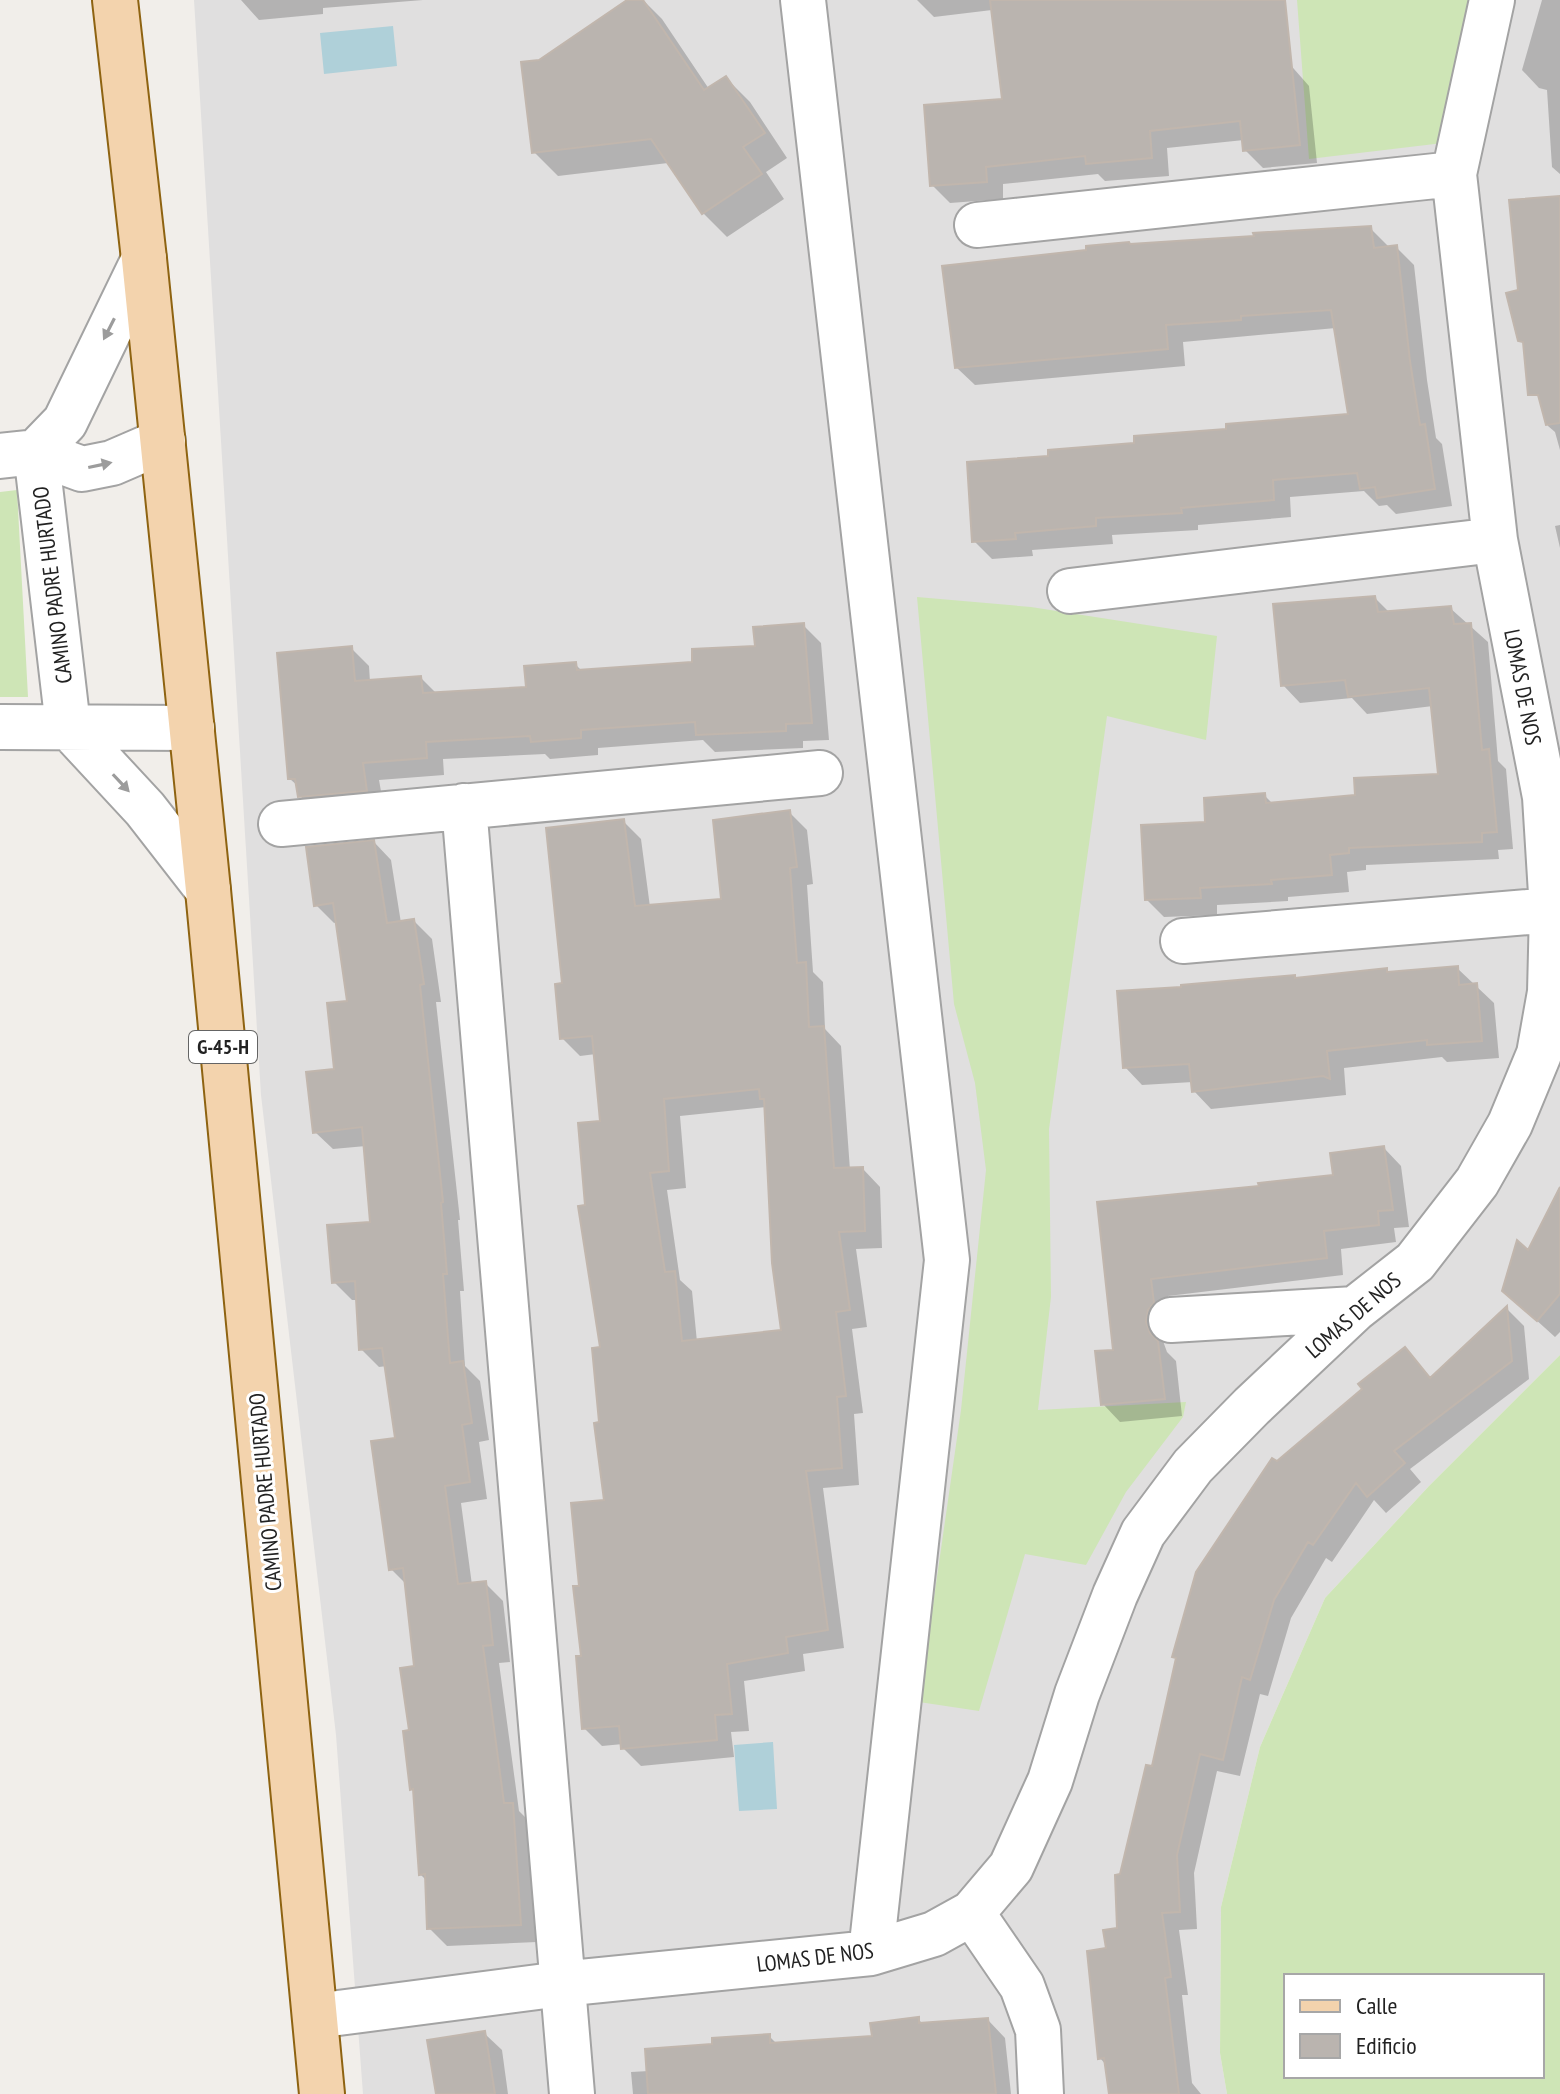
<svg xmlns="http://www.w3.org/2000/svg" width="1560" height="2094" viewBox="0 0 1560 2094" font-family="'PT Sans Narrow',sans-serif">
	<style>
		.residential { fill: #e0dfdf }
		.grass { fill: #cee5b6; fill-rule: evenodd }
		.water { fill: #afd0d9 }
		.shadow { fill: #0003; fill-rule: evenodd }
		.building { fill: #bab4af; stroke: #c1b6ad; stroke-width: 2; fill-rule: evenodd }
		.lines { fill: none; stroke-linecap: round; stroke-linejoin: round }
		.minor-casing { stroke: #a3a3a3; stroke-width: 48 }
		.major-casing { stroke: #8e6311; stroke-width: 48 }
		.minor { stroke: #fff; stroke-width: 44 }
		.major { stroke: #f3d3ad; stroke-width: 44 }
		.oneway { fill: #9c9c9c }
		.labels { text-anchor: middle; stroke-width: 6; stroke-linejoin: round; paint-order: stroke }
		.shield { fill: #fff; stroke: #646464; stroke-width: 2 }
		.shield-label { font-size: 20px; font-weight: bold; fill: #222 }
		.street-label { font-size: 22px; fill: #222; stroke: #fff }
	</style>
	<rect width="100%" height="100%" fill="#f1eeea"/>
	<!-- residential -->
	<path class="residential" d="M194 0H1560V1355L1429 1486 1325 1598 1260 1747 1221 1907 1220 2053 1227 2094H363L336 1735 261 1095Z"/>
	<!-- grass -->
	<path class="grass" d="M1297 0H1475L1443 143 1309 159Z
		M17 490 28 697H0V492Z
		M917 597 1031 607 1217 636 1206 740 1107 716 1049 1129 1051 1297 1038 1410 1186 1402 1183 1417 1126 1492 1086 1565 1025 1554 979 1711 919 1702 961 1410 986 1170 975 1083 954 1004Z
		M1560 1355V2094H1227L1220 2053 1221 1907 1260 1747 1325 1598 1429 1486ZM1286 1976H1542V2076H1286Z"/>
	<!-- water -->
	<path class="water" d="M393 26 397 66 324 74 320 33Z
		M773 1742 777 1809 739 1811 734 1745Z"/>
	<!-- shadow -->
	<path class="shadow" d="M241 0H423L323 8V14L259 20Z
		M631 0H643L662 19 709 89 726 78 750 102 787 158 766 172 784 199 727 237 703 213 668 163 558 176 534 152 539 62Z
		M917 0H991L992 10 934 17Z
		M1071 0H1233L1309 86 1317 163 1263 168 1245 150 1244 140 1167 148 1169 176 1105 181 1098 174 1003 184V199L950 203 932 185 1004 101Z
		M1542 0H1560V174L1552 167 1547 90 1539 88 1522 70Z
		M1560 198V450L1555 432 1548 426 1527 347 1520 340V291Z
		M1370 228 1388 246 1396 247 1414 265 1427 380 1436 438 1442 444 1452 506 1396 514 1387 505 1379 506 1364 491 1290 497 1291 517 1198 525V530L1112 535 1113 544 1032 550 1033 556 992 559 974 541 1050 458 1351 416 1336 328 1183 342 1185 366 975 385 957 368 1131 246Z
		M1560 525V548L1555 526Z
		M1375 598 1390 613 1450 608 1488 642 1498 761 1506 769 1513 849 1498 850 1499 859 1366 865V870L1347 872 1349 892 1288 897V901L1217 905V915L1164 917 1146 899 1208 824 1264 795 1273 804 1358 797 1440 776 1433 706 1367 714 1352 698 1300 703 1283 685Z
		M803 625 821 643 829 740 803 741V748L715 752 703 740 598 748V755L550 759 545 754 443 759 444 775 379 780 384 808 318 814 300 796 299 787 290 779 351 648 369 666 370 682 421 678 437 694 528 689 575 664 583 672 694 664 757 648Z
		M790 813 807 830 813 884 807 885 813 972 823 982 825 1029 841 1046 850 1170 863 1169 880 1187 882 1248 856 1249 867 1327 852 1329 863 1413 854 1414 859 1485 823 1488 844 1648 803 1654 805 1671 744 1681 749 1731 731 1732 734 1757 641 1766 623 1748V1744L602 1746 584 1728 582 1587 606 1502 601 1424 602 1123 596 1054 580 1056 562 1038 564 985 623 821 641 839 650 907 724 901ZM766 1107 783 1332 697 1342 692 1291 680 1280 667 1190 686 1188 680 1116Z
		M374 842 391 860 401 923 414 921 432 939 441 1002H436L460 1220H458L464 1291H460L465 1366 480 1381 489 1440 479 1442 487 1499 461 1503 472 1585 485 1583 503 1601 510 1662 499 1663 519 1811 530 1822 537 1942 447 1946 429 1928 427 1881 420 1874 415 1792 412 1789 411 1732 416 1668 407 1585 391 1569 397 1439 387 1366 379 1367 361 1349 358 1300H352L334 1282 372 1224 366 1146 333 1149 315 1132 336 1070 349 1002 338 922 334 923 316 905Z
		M1457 968 1494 1003 1499 1058 1447 1062 1442 1057 1344 1068 1346 1095 1211 1109 1194 1091 1193 1082 1142 1085 1125 1067 1294 977 1297 980 1386 970 1390 974Z
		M1384 1148 1401 1166 1409 1227 1394 1228 1396 1242 1341 1249 1343 1275 1168 1296 1171 1321 1165 1328 1163 1341 1167 1352 1176 1361 1182 1416 1120 1422 1103 1404 1115 1351 1099 1204 1261 1188 1335 1177Z
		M1560 1192V1332L1555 1337 1504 1291 1529 1253Z
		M1507 1309 1524 1326 1529 1379 1410 1469 1421 1482 1386 1513 1374 1500 1332 1562 1326 1558 1291 1618 1268 1696 1260 1694 1240 1776 1217 1771 1194 1873 1197 1929 1179 1930 1188 1995H1182L1192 2083 1201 2094H1111L1107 2066 1100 2058 1108 1949 1119 1929 1122 1876 1153 1768 1277 1464 1365 1389 1405 1349 1432 1379Z
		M918 2019 923 2024 988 2020 1005 2038 1011 2094H633L631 2072 649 2071 715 2046 769 2036 777 2044 874 2038Z
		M485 2034 502 2050 508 2094H448Z"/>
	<!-- building -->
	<path class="building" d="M627 0H643L704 90 726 76 765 133 743 147 762 174 702 214 651 139 532 153 521 62 539 60Z
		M990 0H1285L1300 145 1243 151 1240 121 1150 131 1152 158 1086 164 1085 156 986 167 987 182 930 186 924 105 1002 99Z
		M1560 196V423L1546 425 1538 395H1528L1523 342 1518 341 1506 293 1518 290 1509 200Z
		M1371 226 1374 248 1397 245 1410 361 1420 425 1425 424 1435 489 1377 498 1375 487 1360 489 1357 473 1273 480 1274 500 1181 508 1182 513 1096 518V526L1015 533 1016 539 972 542 967 462 1048 456V450L1134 443V436L1226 429V424L1348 414 1331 310 1241 316V320L1166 325 1168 349 955 368 942 266 1086 250V246L1129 242 1130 244 1254 236 1253 233Z
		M1375 596 1378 612 1451 606 1454 624 1471 623 1482 750 1489 749 1497 832 1482 833V842L1349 848V853L1330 855 1332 875 1271 880 1272 884 1200 888 1201 898 1145 900 1141 825 1205 822 1204 798 1265 793 1266 803 1355 795 1354 778 1438 774 1429 688 1348 697 1345 680 1281 686 1273 604Z
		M804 623 812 723 786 724V731L696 735 695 722 581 730V738L531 742 530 736 426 742 427 758 363 763 367 791 298 797 295 779H288L277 653 352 646 355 681 421 676 423 693 526 687 524 666 576 662 577 670 692 662V649L755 646 753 627Z
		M790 810 797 867 790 868 797 963 806 962 809 1027 824 1026 834 1168 863 1167 865 1231 839 1232 850 1310 836 1312 846 1396 837 1397 842 1468 806 1471 828 1630 786 1637 788 1653 727 1664 732 1714 715 1715 717 1740 621 1749 619 1726 582 1729 576 1656H581L573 1586H579L571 1503 604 1500 594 1423 599 1422 592 1348 600 1347 578 1206 585 1205 578 1123 600 1121 592 1036 560 1039 555 984 562 983 546 828 624 819 635 906 721 899 713 820ZM759 1089 760 1099H764L772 1263 781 1330 682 1341 675 1271 665 1272 650 1173 669 1171 664 1099Z
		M374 840 387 923 414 919 424 984 420 985 443 1202 441 1203 447 1274H443L450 1363 463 1361 472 1423 462 1425 470 1482 445 1486 458 1584 486 1581 493 1645 483 1646 504 1803H513L521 1925 427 1929 425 1874 419 1875 413 1789 410 1790 403 1731 409 1730 400 1668 414 1666 403 1568 389 1570 371 1441 395 1438 382 1348 359 1350 355 1281 332 1283 327 1225 370 1222 362 1127 313 1133 306 1072 334 1069 327 1003 347 1001 333 903 314 906 306 847Z
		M1458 966 1459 985 1477 983 1482 1041 1427 1045V1040L1327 1051 1330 1079 1323 1076 1192 1092 1189 1064 1123 1068 1117 991 1181 987V985L1295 975V978L1387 968V972Z
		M1384 1146 1393 1210 1378 1211 1379 1225 1324 1231 1327 1258 1151 1279 1154 1303 1148 1310 1146 1322 1150 1333 1158 1341 1165 1399 1101 1405 1095 1351 1113 1350 1097 1202 1259 1186 1258 1183 1333 1175 1330 1153Z
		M1560 1187V1294L1537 1321 1502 1291 1517 1240 1528 1250Z
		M1507 1306 1512 1361 1394 1451 1405 1463 1367 1497 1356 1483 1313 1545 1308 1542 1274 1600 1250 1680 1242 1677 1223 1760 1200 1754 1177 1855 1180 1912 1162 1913 1171 1977 1165 1978 1179 2094H1109L1104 2058 1098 2059 1087 1951 1106 1948 1103 1930 1117 1928 1115 1875 1120 1874 1146 1765 1152 1766 1176 1658 1172 1657 1196 1572 1272 1458 1277 1461 1362 1389 1358 1384 1405 1347 1430 1378Z
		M919 2017V2023L988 2018 996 2094H648L645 2049 712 2044V2038L770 2034V2043L872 2036 870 2023Z
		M485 2031 495 2094H436L427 2040Z"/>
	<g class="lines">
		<defs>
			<path id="minor" d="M803 0 947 1260 871 1953
				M977 225 1454 174
				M36 452 68 726 145 809 208 890
				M36 452 65 422 144 259
				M0 456 36 452 82 469 112 463 163 441
				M1070 591 1495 540
				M0 727 192 728
				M464 806 572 2094
				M281 824 820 773
				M1183 941 1552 910
				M1171 1320 1355 1309
				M972 1913 1022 1986 1038 2030 1041 2094
				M315 2016 561 1984 871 1953 934 1934 972 1913 1011 1867 1050 1781 1077 1694 1115 1595 1143 1533 1193 1466 1252 1406 1355 1309 1415 1262 1477 1182 1510 1124 1539 1054 1550 992 1552 910 1545 797 1495 540 1454 174 1492 0"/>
			<path id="major" d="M115 0 144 259 208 890 322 2094"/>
		</defs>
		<!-- minor casing -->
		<use href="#minor" class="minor-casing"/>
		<!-- major casing -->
		<use href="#major" class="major-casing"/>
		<!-- minor -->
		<use href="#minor" class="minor"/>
		<!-- major -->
		<use href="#major" class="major"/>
	</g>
	<!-- one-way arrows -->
	<defs><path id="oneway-solid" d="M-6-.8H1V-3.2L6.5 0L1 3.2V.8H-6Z" transform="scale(2)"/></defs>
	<g class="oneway">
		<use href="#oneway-solid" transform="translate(109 329) rotate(117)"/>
		<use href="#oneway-solid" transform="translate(100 465) rotate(-12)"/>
		<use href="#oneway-solid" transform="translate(121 783) rotate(47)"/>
	</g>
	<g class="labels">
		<!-- shield labels -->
		<rect class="shield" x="189" y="1031" width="68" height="32" rx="6"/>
		<g class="shield-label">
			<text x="223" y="1054">G-45-H</text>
		</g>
		<!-- street labels -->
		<g class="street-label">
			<text transform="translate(52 585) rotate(-97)" y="8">CAMINO PADRE HURTADO</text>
			<text transform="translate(1523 687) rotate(79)" y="8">LOMAS DE NOS</text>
			<text transform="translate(1353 1315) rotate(-41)" y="8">LOMAS DE NOS</text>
			<text transform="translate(265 1492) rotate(-95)" y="8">CAMINO PADRE HURTADO</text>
			<text transform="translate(815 1957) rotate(-7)" y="8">LOMAS DE NOS</text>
		</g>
	</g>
	<!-- legend -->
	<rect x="1284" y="1974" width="260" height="104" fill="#ffffff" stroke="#a7a7a7" stroke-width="2"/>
	<rect x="1300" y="2000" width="40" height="12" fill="#f3d3ad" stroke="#a7a7a7" stroke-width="2"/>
	<text x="1356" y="2014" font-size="24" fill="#222222">Calle</text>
	<rect x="1300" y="2034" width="40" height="24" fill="#bab4af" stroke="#a7a7a7" stroke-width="2"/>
	<text x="1356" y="2054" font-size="24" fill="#222222">Edificio</text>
</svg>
